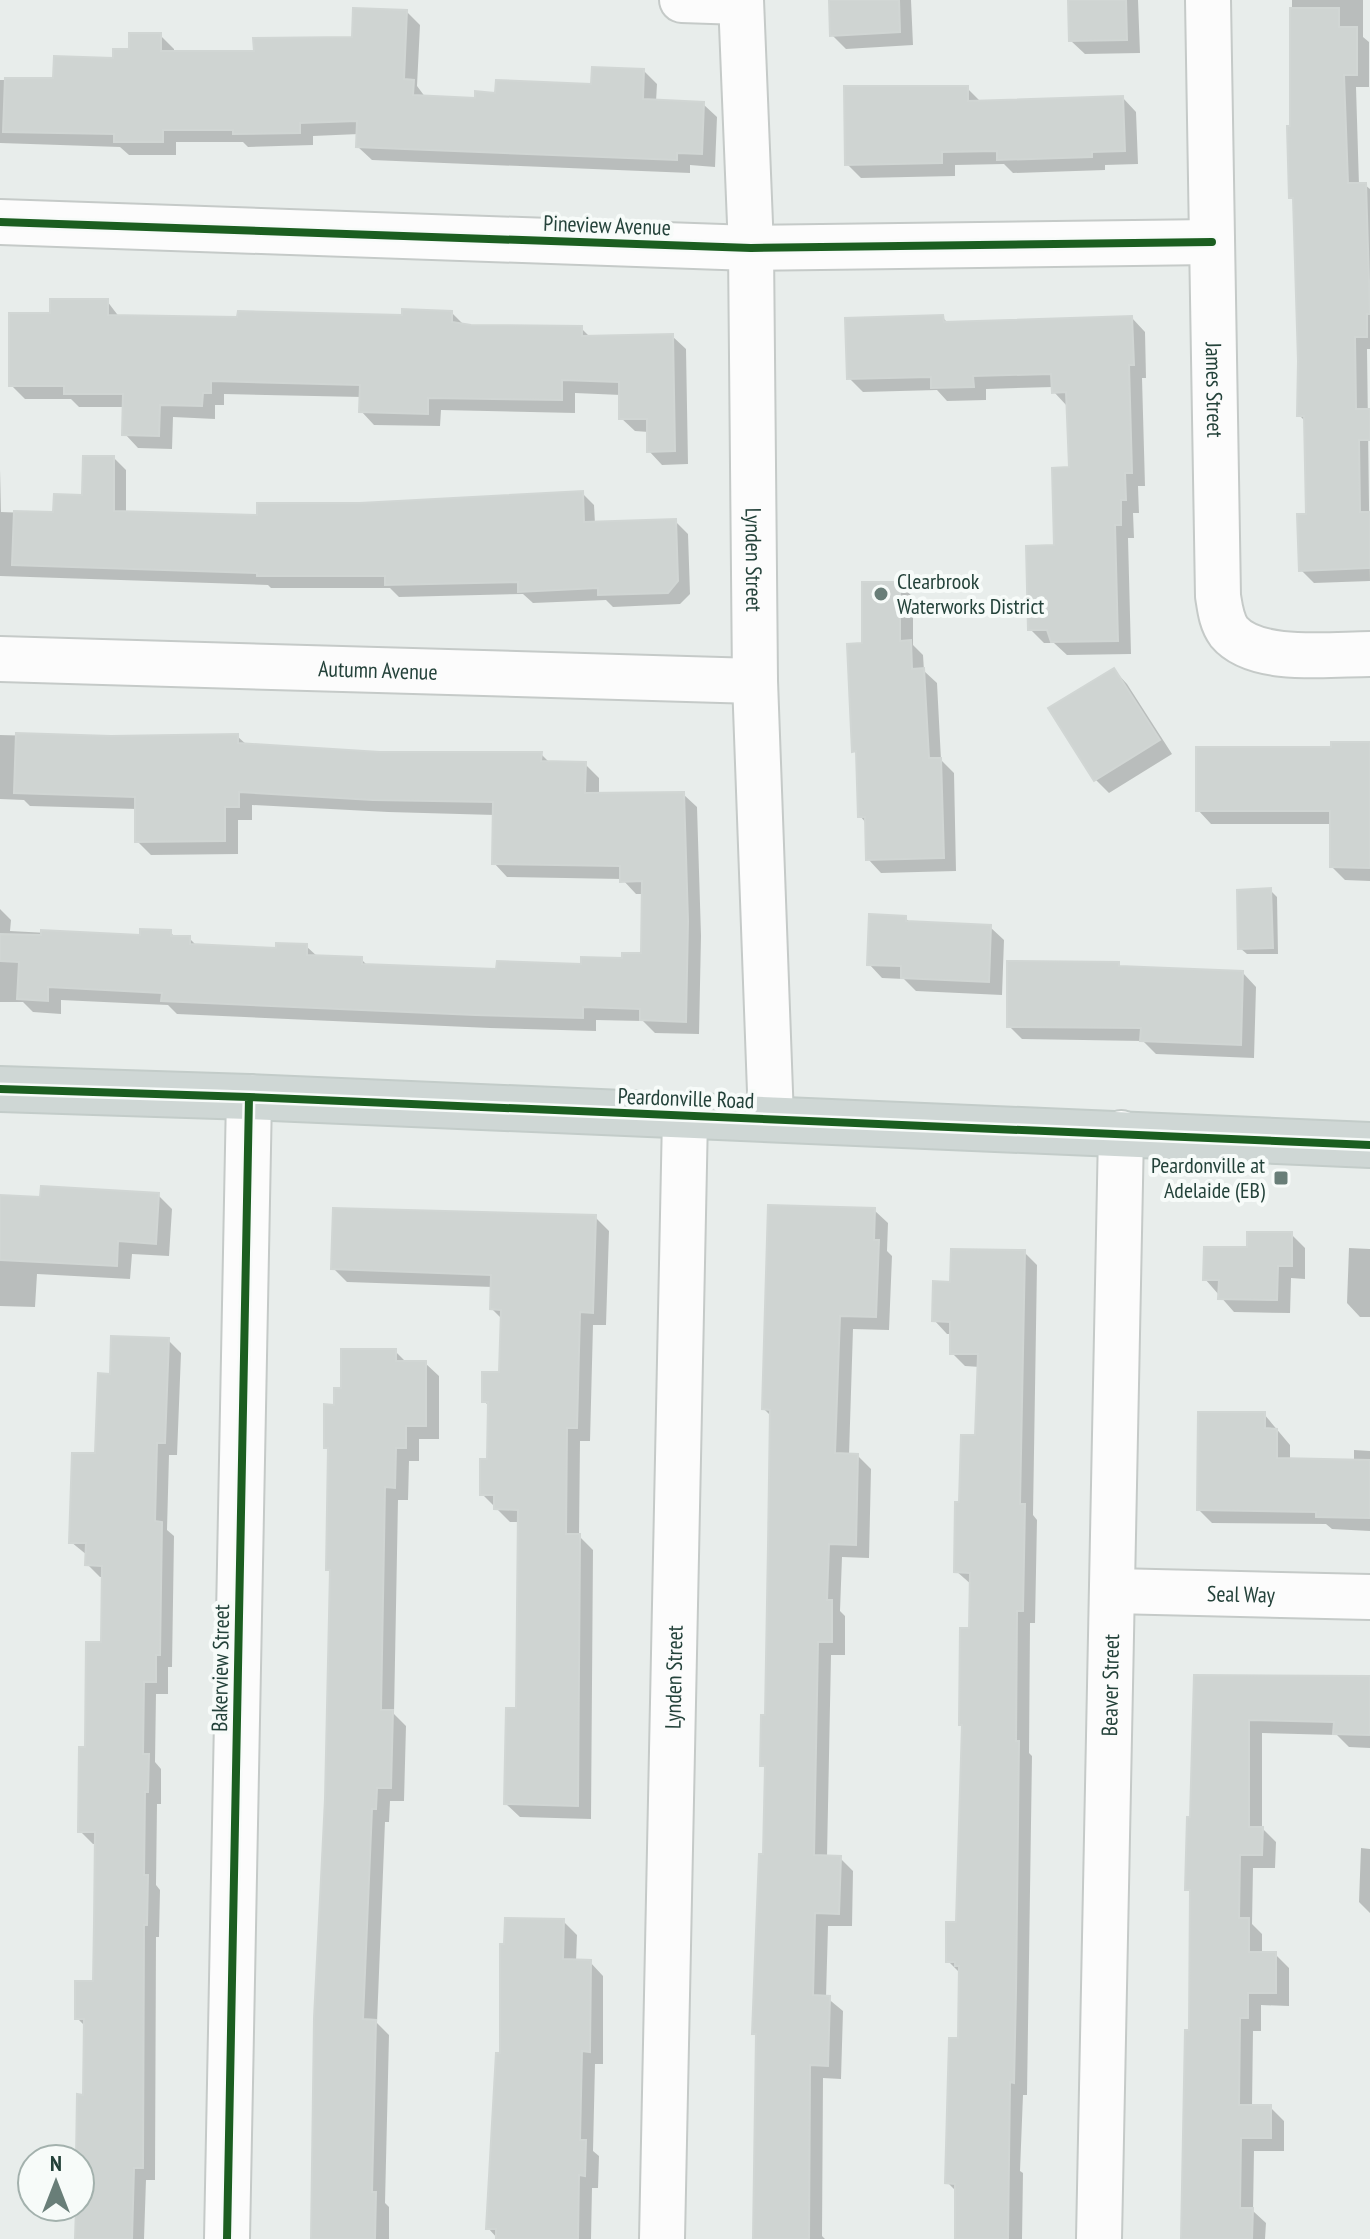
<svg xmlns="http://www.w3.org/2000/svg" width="1370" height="2239" viewBox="0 0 1370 2239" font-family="'PT Sans Narrow',sans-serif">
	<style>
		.shadow { fill: #0003 }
		.building { fill: #cfd4d2; stroke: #d1d6d4; stroke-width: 2 }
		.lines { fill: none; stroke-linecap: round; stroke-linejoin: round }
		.minor-casing { stroke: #c5cac8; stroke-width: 48 }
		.major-casing { stroke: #c3ccc9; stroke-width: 48 }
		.minor { stroke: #fcfcfc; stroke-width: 44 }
		.major { stroke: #cfd7d5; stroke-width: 44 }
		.cycleway-casing { stroke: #f7fbf9; stroke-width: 13 }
		.cycleway { stroke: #1b5e20; stroke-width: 8 }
		.poi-dot { fill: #697e78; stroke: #f7fbf9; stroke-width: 3 }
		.labels { text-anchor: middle; stroke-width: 8; stroke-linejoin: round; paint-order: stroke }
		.street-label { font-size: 22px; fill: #24423a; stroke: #f7fbf9 }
		.poi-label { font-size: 22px; fill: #24423a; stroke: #f7fbf9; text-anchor: start }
	</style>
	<rect width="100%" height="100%" fill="#e8edeb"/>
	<!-- shadow -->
	<path class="shadow" d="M831 0H911L913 45 846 49 832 35Z
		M1070 0H1138L1140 53 1085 54 1071 41Z
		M1292 0H1363V37L1369 42V87H1356L1359 185H1365L1370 189V349H1367L1370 581 1314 583 1301 570 1308 516 1306 422 1299 415 1300 361 1295 201 1291 197Z
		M407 12 420 25 417 86 426 98 477 100 497 95 593 86 643 70 657 84 656 102 703 104 717 117 715 167 690 165V173L372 160 358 147 359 134 313 136V145L248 147 243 142H176V155H129L120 147 0 143V80H55L115 60 160 35 174 49V53H256L354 39Z
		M967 88 981 102 1123 98 1136 112 1138 164 1105 165V170L1013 173 1004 164 955 165V176L861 178 847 164Z
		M107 301 120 318 404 317 452 313 465 326 581 328 590 337 672 336 686 349 688 464 662 465 649 451V432L635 431 621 418V395L575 393V413L441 410 440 426 374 425 361 411 362 397 224 394V405H215V419L173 417 172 449 138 448 125 434V407H79L71 399H25L11 385 52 315Z
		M942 317 949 324 1132 318 1145 332 1146 378H1142L1145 486H1138L1139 513H1133L1134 538H1128L1131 654 1067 655 1054 643H1044L1030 629 1057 547 1071 469 1067 406 1054 392 1053 387 986 389V400L947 401 937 390 863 392 849 378Z
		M114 458 126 470V513L259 517 360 505 582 493 594 505 595 524 675 521 688 534 690 594 680 604 613 607 606 600 533 603 523 594 399 597 390 588H271L268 585 0 576V469L1 512 55 514 84 497Z
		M899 584 913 597V645L923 655 924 671 937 683 941 760 954 773 956 871 881 873 868 859 867 824 860 816 858 755 854 751 864 645Z
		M1114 670 1127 684 1172 754 1109 793 1095 779Z
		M0 735 111 738 237 736 247 745 380 754H541L550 763 585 764 599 778V795L683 794 697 807 701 936 699 1034 655 1033 643 1021 596 1020V1031L490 1028 177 1014 168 1005 61 1000V1014L33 1012 23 1002H0V909L11 920 10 931 142 938 170 932 176 938H189L197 946 278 950 306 946 318 957 361 959 368 966 498 971 583 966 643 955 644 894H636L622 879 507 877 494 863 495 815 388 812 252 805V820H238V854L151 855 137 841V809L30 806 24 800 0 799Z
		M1370 744V881L1345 880 1332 867V824H1211L1198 810 1333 749Z
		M1270 890 1277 897 1278 954H1247L1240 948Z
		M905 918 911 923 990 927 1004 940 1002 995 916 991 904 979 882 978 869 964Z
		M1118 964 1123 969 1243 973 1256 987 1254 1058 1156 1054 1143 1041 1022 1039 1009 1026Z
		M158 1195 172 1209 169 1256 132 1254 130 1279 37 1274 35 1307 0 1306V1197L42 1199Z
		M874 1210 888 1223 887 1251 892 1256 889 1330 853 1329 849 1455 858 1456 871 1469 869 1558 842 1557 840 1611 845 1616V1655H831L827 1857 840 1858 853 1871 852 1926H828L826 1997 843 2011 841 2079 823 2078 822 2236 825 2239H753V2226H755L758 2037 754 2034 767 1770 762 1765 767 1717 771 1416 764 1409Z
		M595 1217 609 1231 606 1325H593L590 1441H580L579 1536 593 1550 591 1819 520 1817 506 1804 518 1710 520 1522H510L482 1494 489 1461 490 1407 484 1401 500 1374 502 1319 492 1309 493 1287 347 1282 333 1268Z
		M1291 1234 1305 1248V1279L1291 1278 1290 1313 1234 1312 1205 1279Z
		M1349 1248 1370 1249V1317H1360L1347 1303Z
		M1024 1252 1037 1265 1033 1515 1037 1520 1035 1623H1030L1029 1753 1032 1756 1027 2095H1023L1020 2171 1023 2173 1022 2239H957V2192L947 2182 960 2040 961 1974 948 1961 958 1924 964 1727 961 1724 971 1630 972 1585 956 1571 961 1504 977 1437 980 1367 965 1366 952 1353V1334H947L934 1320 952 1284Z
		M168 1340 181 1353 177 1455H169L167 1530 174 1536 172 1667H168V1694H156L155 1762 161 1769V1804H157L156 1885 160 1890 159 1937H156L155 2180H146L144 2239H77V2207H80V2159H78L85 2097 86 2027 77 2018 95 1983 97 1844H93L80 1831 87 1749 103 1644V1577H100L87 1564V1555L71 1542 97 1455 111 1376Z
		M395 1351 407 1363H425L439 1376V1439H419V1461H409L408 1500H398L394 1714 406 1726 404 1801H390L389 1822H385L377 2023 389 2035 385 2203 389 2207V2239H313L327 1799 331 1573 328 1569 330 1452 326 1447 343 1390Z
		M1264 1414 1290 1445V1460L1354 1461V1450L1370 1451V1531L1332 1529 1326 1524 1212 1523 1199 1510Z
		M1196 1677 1370 1678V1748L1349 1747 1337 1735 1262 1733V1828L1276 1842 1275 1868H1253L1252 1924 1262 1934V1954H1275L1289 1968V2006L1261 2005V2031H1253L1252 2107H1270L1284 2121V2151H1254L1253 2211 1266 2223 1265 2239H1184L1192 1894 1187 1889 1192 1819Z
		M1361 1848 1370 1849V1913L1359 1902Z
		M563 1921 577 1935 576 1962H590L603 1976V2064H595L593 2151 599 2156 598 2188H592L591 2239H498L488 2228 502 2055Z"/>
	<!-- building -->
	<path class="building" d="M829 0H899L900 32 830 36Z
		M1068 0H1126L1127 40 1069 41Z
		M353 8 407 10 404 79 414 80 413 95 475 98V91L495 93 496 80 591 84 592 67 644 69 643 99 704 102 702 154 677 153V160L356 147 357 121 300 123V133L233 134V130H163V142H114V134L3 132 5 78H53L54 56 113 58V49H129V33H161V51H254L253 38 352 37Z
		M1290 8H1339V27H1357V75H1344L1348 183H1366L1370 314H1367V337H1355L1356 409H1370V440H1359L1360 512H1370V568L1299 571 1297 514H1306L1304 416H1297L1298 361 1293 198H1289L1287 126H1290Z
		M844 86H968V101L1123 96 1125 151 1092 152V157L997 160V151L942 152V163L845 165Z
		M50 299H108V315L237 317 238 311 402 315V309L452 311V322L471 325 582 326V336L673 334 675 451 647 452V419H619V382L562 380V400L428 398V414L359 412 360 385 211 381V393H203L202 406 160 405 159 436 122 435 123 394H64V386H9V313H50Z
		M943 315 944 322 1132 316 1134 365H1129L1132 473H1125L1126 500H1121V525H1115L1118 641 1051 642 1047 630H1028L1026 546 1054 545 1052 468 1069 467 1066 392 1052 393 1051 374 973 376 974 387 931 388V377L847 379 845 318Z
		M83 456H114V511L257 515V503H360L583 491 584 522 676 519 678 581 668 593 598 595V588L518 592V582L385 585V576H257V573L12 565 14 511 53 512 54 494 82 495Z
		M862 582H900V641L911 640 912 669 924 668 929 758H941L944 858 866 860 865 817H858L856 751 852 752 847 644 862 643Z
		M1114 668 1160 740 1094 781 1048 708Z
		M16 733 111 736 238 734V743L380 752H542L541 761 586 762 585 793 684 792 688 921 686 1022 640 1020V1009L583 1007V1018L475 1015 161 1001 162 993 48 987V1001L17 999 19 962 0 961V934L41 935V930L140 935V929L171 930V936H190V944L276 948V943L307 944V955L362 957V964L496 969 497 961 581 964V957L622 958V953H641L642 881 620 882V866L492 864 493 802 373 800 239 792V807H225V841L135 842V797L14 793Z
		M1331 742H1370V868L1330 867V811H1196V747H1331Z
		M1271 888 1273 948 1238 949 1237 890Z
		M869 914 906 916V921L991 925 989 982 901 978V966L867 965Z
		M1007 961 1119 962V966L1243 971 1241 1045 1140 1041 1141 1028 1007 1027Z
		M41 1186 159 1193 156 1244 118 1241 117 1266 0 1260V1195L40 1197Z
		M768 1205 875 1208 874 1240H879L876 1317 840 1316 835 1453 858 1454 856 1545 829 1544 827 1600H832V1642H818L814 1855 841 1856 839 1914 815 1913 813 1995 830 1996 828 2066 810 2065 809 2239H753L756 2034H752L759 1854H763L765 1766H760L761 1715H765L768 1546 770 1410 762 1409Z
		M333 1208 596 1215 593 1313 580 1312 577 1428H567L566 1534H580L578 1806 504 1804 506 1708H516L518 1510 494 1509V1495H480V1459H487L488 1402H482V1372H499L501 1310 490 1309 491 1275 331 1269Z
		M1247 1232H1292V1266H1278L1277 1300 1218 1299 1219 1280H1203L1204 1247H1247Z
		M951 1249 1025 1250 1020 1504H1025L1023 1611H1017L1016 1741H1019L1016 1992 1014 2083 1010 2082 1008 2239H955V2184L945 2183 949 2038H958L959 1966H955V1962H946V1922H956L962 1725H959L960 1628H969L970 1573 954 1572 955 1502H959L961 1435H975L978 1354H950V1322L932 1321 933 1281 950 1282Z
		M111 1336 169 1338 165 1443H157L155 1521 162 1522 160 1655H156V1682H144L143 1754H149L148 1792H145L144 1875H148L147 1925H144L143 2168H134L132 2239H75L76 2207H80V2159H76L77 2094 83 2095 84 2019H75V1981H93L94 1924 95 1832H78L79 1747H85L86 1642H101L102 1566 85 1565 86 1543H69L72 1453H95L98 1373 110 1374Z
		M341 1349H396V1361H426V1426H406V1448H396L395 1488 385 1487 381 1710H393L391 1788H377L376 1809H372L363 2019 376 2020 372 2192H376L375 2239H311L314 2018 325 1799 330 1570H326L328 1448H324V1404L334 1405V1388H341Z
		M1198 1412H1265V1428L1277 1429V1458L1370 1460V1518L1316 1517V1512L1197 1510Z
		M1194 1675 1370 1676V1735L1333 1734 1334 1722 1249 1720V1827H1263L1262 1855H1240L1239 1918H1249V1952H1276V1993H1248V2018H1240L1239 2105H1271V2138H1241L1240 2208H1253L1252 2239H1181L1185 2030H1189L1190 1890H1185L1187 1817H1190Z
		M505 1918 564 1919 563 1959 591 1960 590 2052 582 2051 580 2140H586L585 2176 579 2175 578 2239H496V2229H486L496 2053H500V1944H504Z"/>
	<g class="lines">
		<defs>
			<g id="minor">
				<path d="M682 0 741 2"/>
				<path id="s1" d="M741 0 751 248 755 681 771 1119"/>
				<path id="s2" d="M1208 0 1218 596C1220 608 1221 621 1229 632 1256 664 1332 654 1370 654"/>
				<path d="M0 222 751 248 1212 242"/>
				<path id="s3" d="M0 659 755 681"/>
				<path id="s4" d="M1113 1591 1370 1597"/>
				<path d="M227 2239 249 1097"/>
				<path id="s5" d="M662 2239 685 1117"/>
				<path id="s6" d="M1099 2239 1121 1133"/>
			</g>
			<path id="major" d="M0 1089 249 1097 1370 1145"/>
		</defs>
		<!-- minor casing -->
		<use href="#minor" class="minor-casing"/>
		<!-- major casing -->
		<use href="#major" class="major-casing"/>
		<!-- minor -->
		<use href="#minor" class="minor"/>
		<!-- major -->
		<use href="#major" class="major"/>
		<defs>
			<path id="cycleway" d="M0 222 751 248 1212 242
				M0 1089 249 1097 1370 1145
				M227 2239 249 1097"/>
		</defs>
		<!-- cycleway casing -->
		<use href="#cycleway" class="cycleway-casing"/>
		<!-- cycleway -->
		<use href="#cycleway" class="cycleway"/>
	</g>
	<!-- markers -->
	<g class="poi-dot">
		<circle cx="881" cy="594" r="8"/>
		<rect x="1273" y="1170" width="16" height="16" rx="4"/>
	</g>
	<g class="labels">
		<!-- street labels -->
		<g class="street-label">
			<text transform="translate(607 225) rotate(2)" y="8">Pineview Avenue</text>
			<text dy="8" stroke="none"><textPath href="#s2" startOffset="390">James Street</textPath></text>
			<text dy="8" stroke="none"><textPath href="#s1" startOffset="560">Lynden Street</textPath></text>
			<text dy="8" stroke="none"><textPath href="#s3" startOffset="378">Autumn Avenue</textPath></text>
			<text transform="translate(686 1098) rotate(2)" y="8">Peardonville Road</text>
			<text dy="8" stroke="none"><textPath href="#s4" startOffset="128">Seal Way</textPath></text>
			<text transform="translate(220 1668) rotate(-89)" y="8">Bakerview Street</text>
			<text dy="8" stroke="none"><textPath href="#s5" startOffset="562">Lynden Street</textPath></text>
			<text dy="8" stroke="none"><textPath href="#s6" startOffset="554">Beaver Street</textPath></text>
		</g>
		<!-- poi labels -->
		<g class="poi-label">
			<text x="897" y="589">Clearbrook<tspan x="897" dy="25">Waterworks District</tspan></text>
			<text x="1265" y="1173" text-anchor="end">Peardonville at<tspan x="1265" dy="25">Adelaide (EB)</tspan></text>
		</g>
	</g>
	<!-- north arrow -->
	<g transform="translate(56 2183)"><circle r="38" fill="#f7fbf9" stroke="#a3b1ad" stroke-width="2"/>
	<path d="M0-6L14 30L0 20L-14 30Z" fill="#697e78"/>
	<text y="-12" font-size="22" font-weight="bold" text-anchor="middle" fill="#24423a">N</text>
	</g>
</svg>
